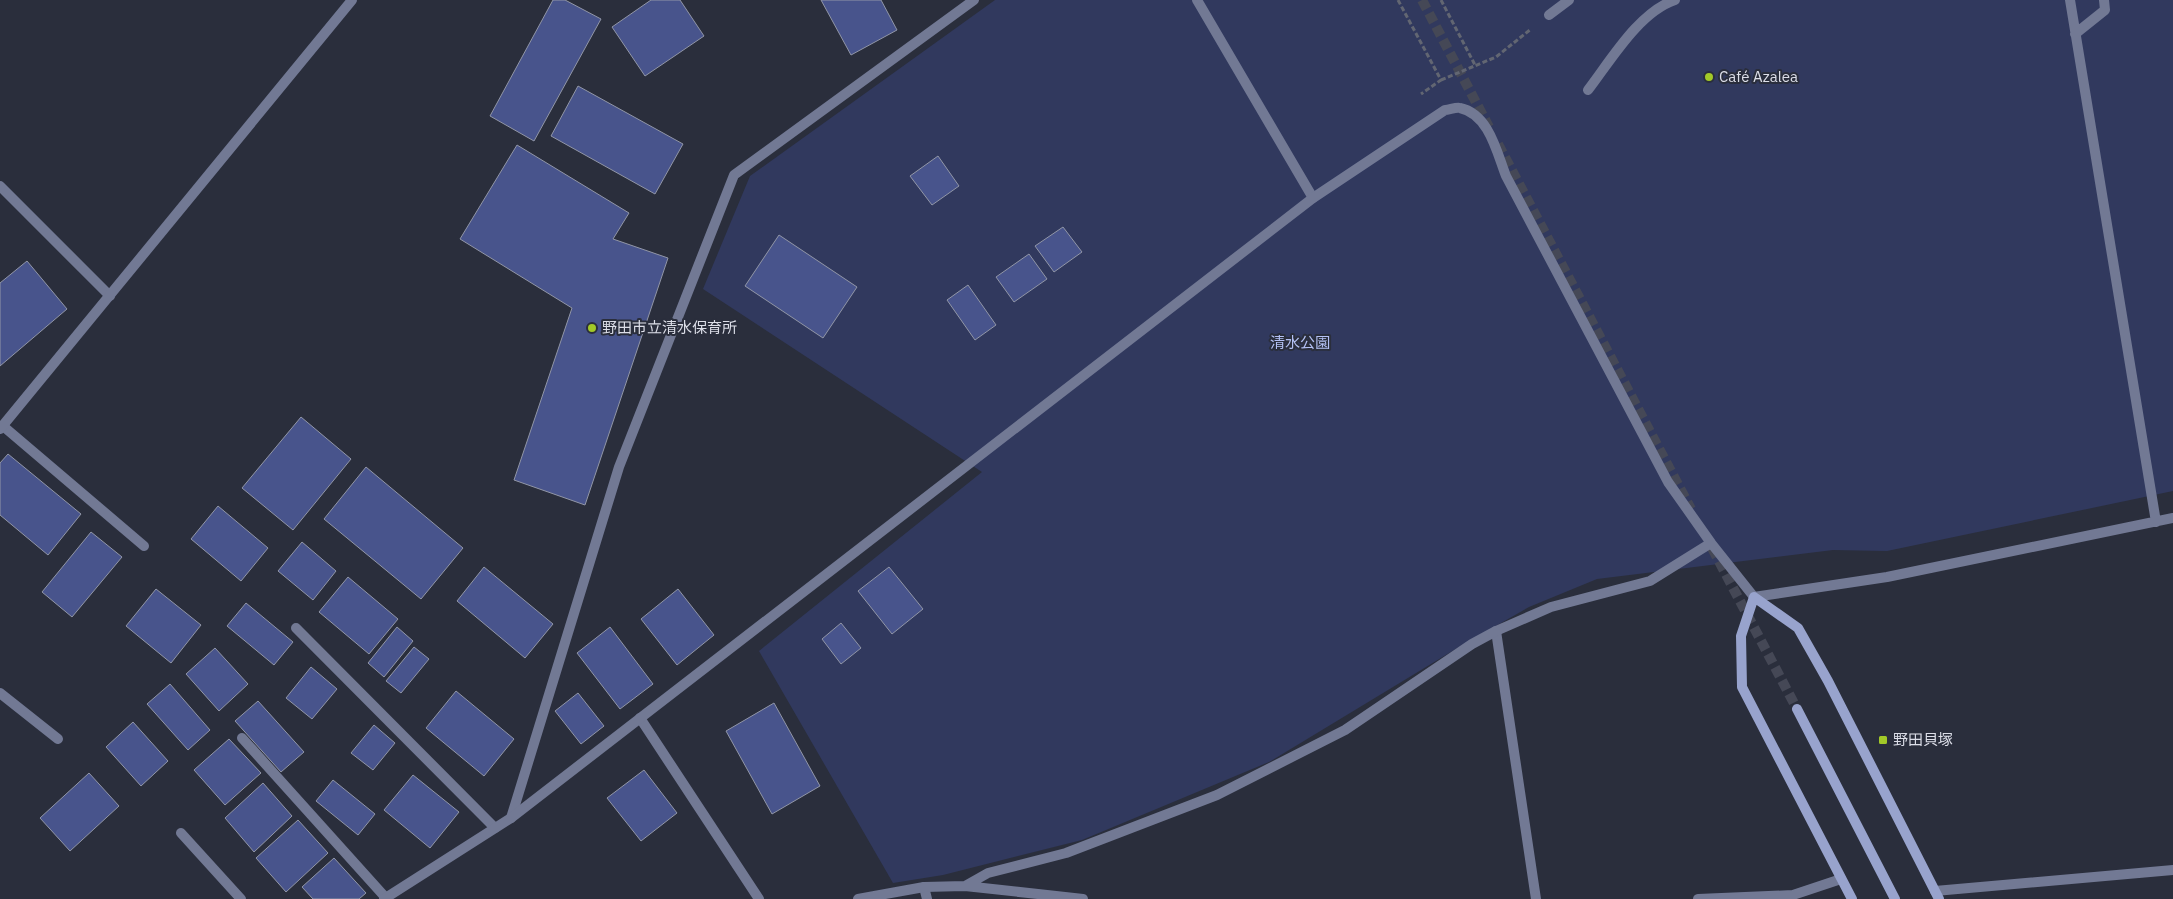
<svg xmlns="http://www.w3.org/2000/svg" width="2173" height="899" viewBox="0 0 2173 899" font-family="'IBM Plex Sans','Noto Sans JP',sans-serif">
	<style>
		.green { fill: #31395e }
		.building { fill: #48548c; stroke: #9196a7 }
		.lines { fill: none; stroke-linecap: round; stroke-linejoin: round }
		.secondary-tunnel { stroke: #454856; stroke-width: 10; stroke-dasharray: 10 5; stroke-linecap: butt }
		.path { stroke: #626672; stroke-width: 3; stroke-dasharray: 5 2.5; stroke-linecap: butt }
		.lane { stroke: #727994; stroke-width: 10 }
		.street { stroke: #727994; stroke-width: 10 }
		.secondary { stroke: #98a3cd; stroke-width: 10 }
		.poi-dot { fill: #a2c928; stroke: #2a2e3c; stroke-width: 2 }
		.labels { text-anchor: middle; stroke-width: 4; stroke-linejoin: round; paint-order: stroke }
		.poi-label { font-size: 15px; fill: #dcdee8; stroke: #2a2e3c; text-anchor: start }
		.park-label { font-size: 15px; fill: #b3c0f3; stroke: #2a2e3c }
	</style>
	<rect width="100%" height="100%" fill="#2a2e3c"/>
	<!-- green -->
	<path class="green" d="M995 0H2173V491L1887 551 1833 550 1597 579 1529 607 1459 647 1269 762 1082 840 943 875 893 883 759 651 982 472 703 289 750 176Z"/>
	<!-- building -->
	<path class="building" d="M553 0H565L601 19 534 141 490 116Z
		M651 0H680L704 36 645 76 612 27Z
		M821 0H881L897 30 851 55Z
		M578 86 683 144 655 194 551 136Z
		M517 145 629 213 613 239 668 258 585 505 514 480 572 308 460 239Z
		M938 156 959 186 932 205 910 176Z
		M1063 227 1082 252 1054 272 1035 246Z
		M779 235 857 287 823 338 745 286Z
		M1029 254 1047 279 1014 302 996 277Z
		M27 261 67 309 0 366V283Z
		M968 285 996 325 975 340 947 300Z
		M301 417 351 459 293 530 242 488Z
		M8 454 81 514 48 555 0 515V463Z
		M366 467 463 548 421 599 324 519Z
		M218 506 268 548 241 581 191 539Z
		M91 532 122 557 72 617 42 592Z
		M302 542 336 571 313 600 278 571Z
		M484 567 553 624 525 658 457 601Z
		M889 567 923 609 892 634 858 591Z
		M348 577 398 619 369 654 319 612Z
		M156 589 201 625 171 663 126 626Z
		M678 589 714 635 677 665 641 619Z
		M246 603 293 642 274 665 227 626Z
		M841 623 861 648 841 664 822 639Z
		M397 627 413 641 384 677 368 663Z
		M610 627 653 684 620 709 577 653Z
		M414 647 429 659 401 693 386 681Z
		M215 648 248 684 219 711 186 674Z
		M311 667 337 689 312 719 286 698Z
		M170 684 210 730 188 750 147 704Z
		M456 691 514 739 484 776 426 728Z
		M578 693 604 726 581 744 555 711Z
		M258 701 304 752 281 772 235 721Z
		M774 703 820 786 772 814 726 731Z
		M133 722 168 761 141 786 106 747Z
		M374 725 395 743 373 770 351 753Z
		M229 739 261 773 225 805 194 770Z
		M644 770 677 813 641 841 607 798Z
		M89 773 119 806 70 851 40 818Z
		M413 775 459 812 430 848 384 810Z
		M333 780 375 814 358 835 316 801Z
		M263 783 292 816 254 852 225 818Z
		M298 820 328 853 286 892 256 858Z
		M334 858 366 893 359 899H313L302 887Z"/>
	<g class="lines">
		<!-- secondary-tunnel -->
		<path class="secondary-tunnel" d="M1422 0 1489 127
			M1498 144 1691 509
			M1712 548 1797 709"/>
		<!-- path -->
		<path class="path" d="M1398 0 1441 80 1421 94
			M1441 0 1475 65
			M1441 80 1496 57 1531 29"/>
		<!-- lane -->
		<path class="lane" d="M1197 0 1313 198
			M2070 0 2156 522
			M1549 15 1569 0
			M2075 34 2105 10 2104 0
			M1588 90C1611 60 1639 12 1675 0
			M0 186 110 296
			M3 426 144 546
			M1754 597 1887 577 2173 518
			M296 628 495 828
			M1496 631 1536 899
			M0 693 58 739
			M640 718 759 899
			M242 738 386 898
			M511 818 619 467 734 175 974 0
			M181 833 241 899
			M924 887 927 899
			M1935 891 2173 870"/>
		<!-- street -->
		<path class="street" d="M0 429 352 0
			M965 886 988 873 1066 853 1217 795 1345 730 1472 644 1496 631 1551 607 1650 581 1711 543
			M384 899 511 818 1313 198 1445 110C1449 110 1456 107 1460 108 1489 114 1497 153 1506 176L1668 482 1711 543 1754 597
			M858 899 924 887 965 886 1083 899
			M1698 899 1793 895 1841 879"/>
		<!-- secondary -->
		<path class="secondary" d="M1797 709 1895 899
			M1852 899 1742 687 1741 636 1754 597 1798 628 1828 681 1939 899"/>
	</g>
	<!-- markers -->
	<g class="poi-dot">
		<circle cx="1709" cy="77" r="5"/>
		<circle cx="592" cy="328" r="5"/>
		<rect x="1878" y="735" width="10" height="10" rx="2.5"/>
	</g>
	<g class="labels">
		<!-- poi labels -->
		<g class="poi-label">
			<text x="1719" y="82">Café Azalea</text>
			<text x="602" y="333">野田市立清水保育所</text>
			<text x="1893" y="745">野田貝塚</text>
		</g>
		<!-- park labels -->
		<g class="park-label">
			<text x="1300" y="348">清水公園</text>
		</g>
	</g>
</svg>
